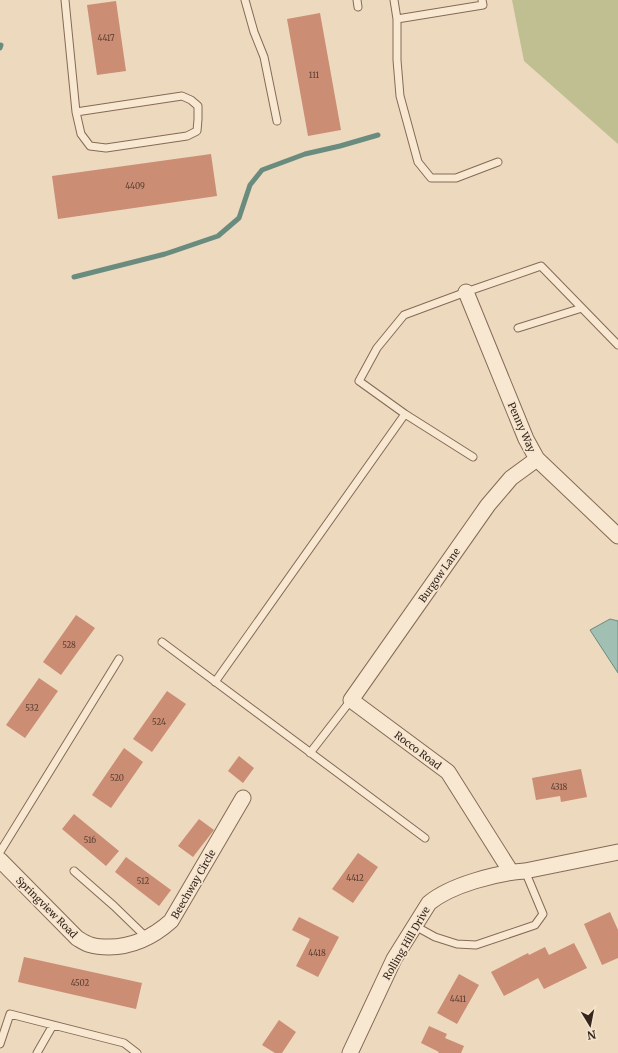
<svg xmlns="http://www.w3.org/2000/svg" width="618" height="1053" viewBox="0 0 618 1053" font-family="Merriweather,serif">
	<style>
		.cemetery { fill: #bfbf92 }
		.water { fill: #a2bfb3; stroke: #698c7f }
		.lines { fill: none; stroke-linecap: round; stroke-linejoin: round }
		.stream { stroke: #698c7f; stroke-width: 5 }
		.building { fill: #cb8d74 }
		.service-casing { stroke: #856a57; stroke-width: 9 }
		.minor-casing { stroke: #856a57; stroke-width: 17 }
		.service { stroke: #f8e8d1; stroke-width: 7 }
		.minor { stroke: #f8e8d1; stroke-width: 15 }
		.labels { text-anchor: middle; stroke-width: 3.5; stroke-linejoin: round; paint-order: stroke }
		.number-label { font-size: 8px; fill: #5a3f32 }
		.street-label { font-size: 10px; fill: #35251c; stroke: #f5e4ce }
	</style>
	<rect width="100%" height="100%" fill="#edd9be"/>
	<!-- cemetery -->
	<path class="cemetery" d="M512 0H618V144L524 61Z"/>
	<!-- water -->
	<path class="water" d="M610 619 618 621V673L590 630Z"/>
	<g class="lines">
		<!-- stream -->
		<path class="stream" d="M0 48 1 45
			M74 277 165 254 218 236 239 218 250 185 262 170 305 154 340 146 378 135"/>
	</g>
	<!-- building -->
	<path class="building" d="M116 1 126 71 97 75 87 5Z
		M320 13 341 130 308 136 287 19Z
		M211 154 217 196 58 219 52 176Z
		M76 615 95 628 61 675 43 662Z
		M39 678 58 691 25 738 6 725Z
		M167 691 186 704 152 752 133 739Z
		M124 748 143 762 111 808 92 795Z
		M239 756 254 768 243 783 228 771Z
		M581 769 587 797 561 802 560 796 536 800 532 778Z
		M74 814 119 851 106 866 62 829Z
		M199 819 214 830 193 857 178 846Z
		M358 853 378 867 353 903 332 889Z
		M126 857 171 890 159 906 115 872Z
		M610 912 618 930V958L602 965 584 924Z
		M299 917 339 937 318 977 296 966 310 939 292 930Z
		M574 943 587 968 544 989 538 978 504 996 491 972 528 953 529 955 545 947 549 955Z
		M24 957 142 983 136 1009 18 982Z
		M459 974 479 985 457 1024 437 1013Z
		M279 1020 296 1032 282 1053H275L262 1045Z
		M429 1026 447 1034 445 1038 464 1046 461 1053H438L439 1052 421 1043Z"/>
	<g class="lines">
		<defs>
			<path id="service" d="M65 0 76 112 81 134 90 146 106 148 187 136 197 131 198 119V106L191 100 182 96 76 112
				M245 0 254 32 264 57 277 121
				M357 0 358 7
				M394 0 397 19 483 5 482 0
				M397 19V60L400 96 418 162 431 178H456L498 162
				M518 328 582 308
				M405 414 473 457
				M162 642 425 838
				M215 682 405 414 359 381 377 348 404 315 466 292 541 266 618 345
				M310 753 351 700
				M0 852 119 659
				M74 871 114 906 147 938
				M415 926 435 937 457 944 476 945 535 925 543 914 525 871
				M0 1044 10 1014 124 1043 137 1053
				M37 1053 53 1025"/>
			<path id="minor" d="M466 292 526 439 537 459 618 536
				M0 860 77 938C82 941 86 944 91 945 97 947 103 947 109 947 133 947 153 937 171 921L243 798
				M511 872 448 772 351 700 488 505 511 478 537 459
				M350 1053 394 959 429 903C451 885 496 873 525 871L618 852"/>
		</defs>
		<!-- service casing -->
		<use href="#service" class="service-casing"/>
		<!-- minor casing -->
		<use href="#minor" class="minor-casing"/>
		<!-- service -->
		<use href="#service" class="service"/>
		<!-- minor -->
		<use href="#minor" class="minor"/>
	</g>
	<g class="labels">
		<!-- number labels -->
		<g class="number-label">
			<text x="106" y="41">4417</text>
			<text x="314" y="78">111</text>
			<text x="135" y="189">4409</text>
			<text x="69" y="648">528</text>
			<text x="32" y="711">532</text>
			<text x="159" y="725">524</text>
			<text x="117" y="781">520</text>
			<text x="559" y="790">4318</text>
			<text x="90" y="843">516</text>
			<text x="355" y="881">4412</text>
			<text x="143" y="884">512</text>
			<text x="317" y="956">4418</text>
			<text x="80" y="986">4502</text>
			<text x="458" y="1002">4411</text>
		</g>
		<!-- street labels -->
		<g class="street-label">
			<text transform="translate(522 427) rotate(66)" y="4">Penny Way</text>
			<text transform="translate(439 575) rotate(-55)" y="4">Burgow Lane</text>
			<text transform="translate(418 750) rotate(37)" y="4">Rocco Road</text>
			<text transform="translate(193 884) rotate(-60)" y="4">Beechway Circle</text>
			<text transform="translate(47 907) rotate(45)" y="4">Springview Road</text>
			<text transform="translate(406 943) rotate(-60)" y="4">Rolling Hill Drive</text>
		</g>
	</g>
	<!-- north arrow -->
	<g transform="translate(590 1025) rotate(170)" stroke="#f5e4ce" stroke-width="3" paint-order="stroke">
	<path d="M0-3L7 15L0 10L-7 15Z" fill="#35251c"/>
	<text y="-6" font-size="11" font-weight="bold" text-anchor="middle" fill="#35251c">N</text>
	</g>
</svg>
